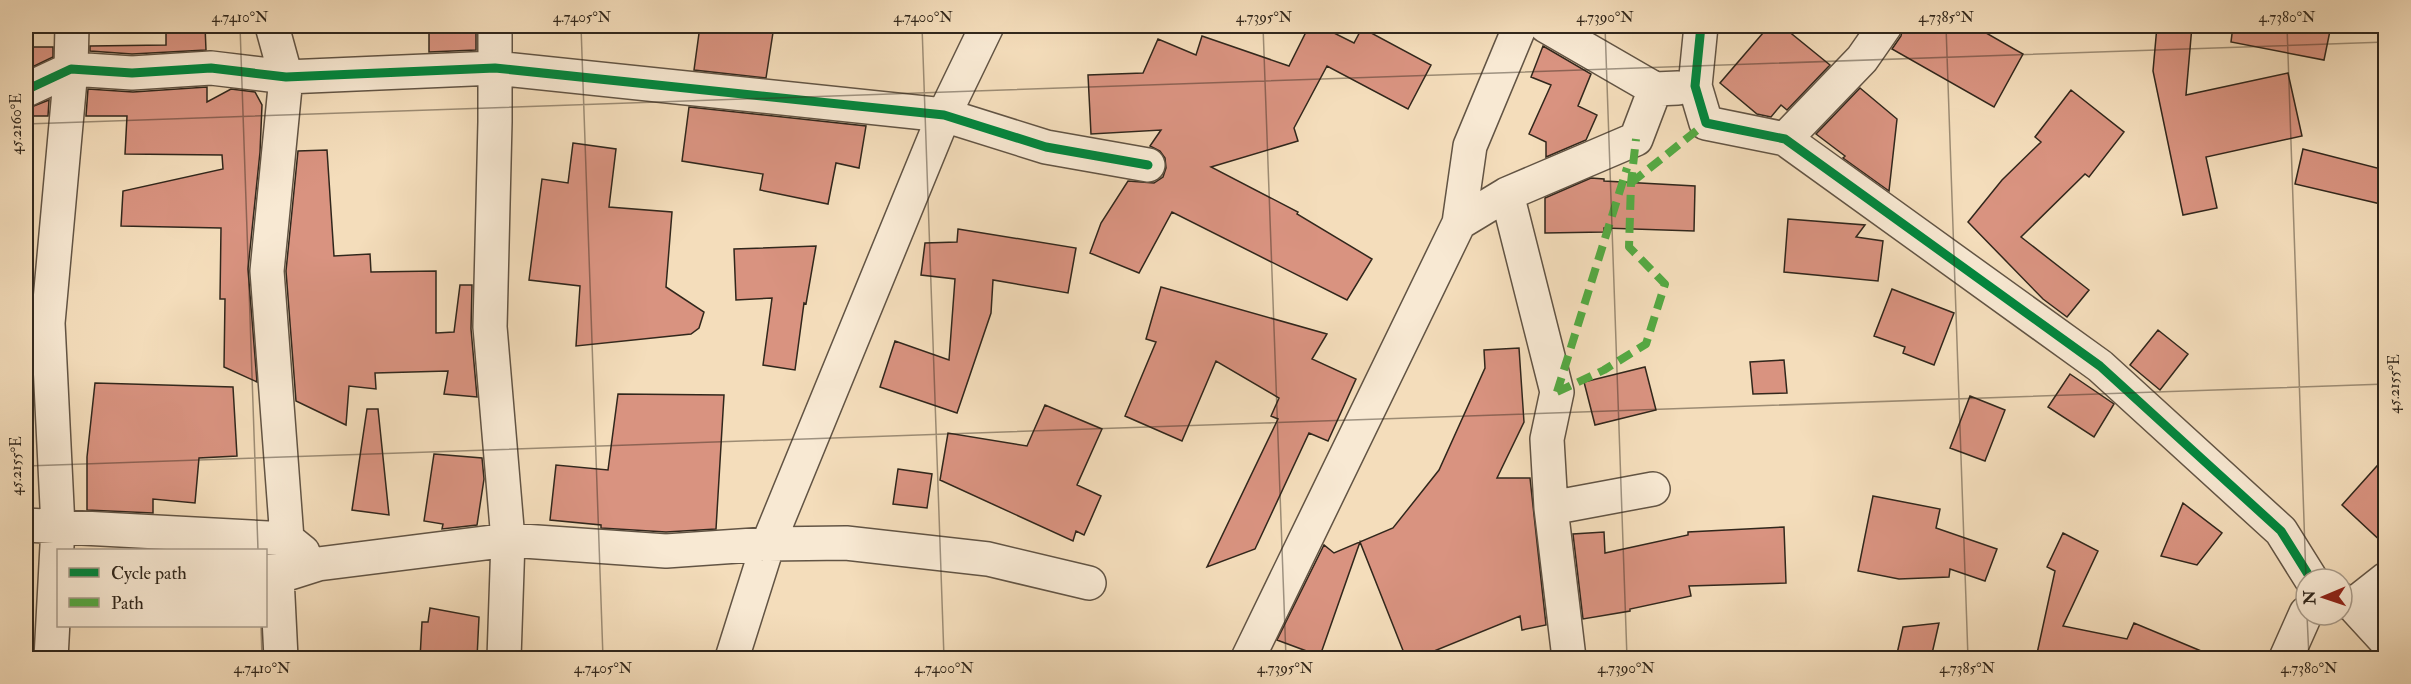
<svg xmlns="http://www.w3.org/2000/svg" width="2411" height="684" viewBox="0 0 2411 684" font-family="'IM FELL Double Pica',serif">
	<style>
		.building { fill: #d99380; stroke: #31271c; stroke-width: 1.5 }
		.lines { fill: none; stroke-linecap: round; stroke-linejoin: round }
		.minor-casing { stroke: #625444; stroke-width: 36 }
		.minor { stroke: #f8e9d3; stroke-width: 33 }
		.quiet { stroke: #54aa43; stroke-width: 8; stroke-dasharray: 15 8; stroke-linecap: butt }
		.cycleway-casing { stroke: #f8e9d3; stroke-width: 13 }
		.cycleway { stroke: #00873e; stroke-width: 9 }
		.ticks { fill: none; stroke: #31271c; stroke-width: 1.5; stroke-opacity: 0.45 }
		.neatline { fill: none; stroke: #31271c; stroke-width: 2 }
		.ticks-label { font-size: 15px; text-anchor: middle; fill: #31271c }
	</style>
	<rect width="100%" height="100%" fill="#f4ddbb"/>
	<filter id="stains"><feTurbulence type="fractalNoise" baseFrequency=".00333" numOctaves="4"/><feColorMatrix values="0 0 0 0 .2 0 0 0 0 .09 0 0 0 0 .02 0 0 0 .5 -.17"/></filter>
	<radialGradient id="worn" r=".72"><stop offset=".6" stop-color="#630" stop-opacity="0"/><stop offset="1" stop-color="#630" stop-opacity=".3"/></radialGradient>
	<!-- building -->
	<path class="building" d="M166 26H205L206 50 132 54 90 51V46L166 45Z
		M429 26H476V50L429 52Z
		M700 26H774L766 78 694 70Z
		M1309 26H1320L1354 43 1362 28 1431 65 1408 109 1327 66 1294 128 1298 141 1211 167 1298 212 1297 214 1372 259 1347 300 1172 212 1139 273 1090 253 1101 223 1128 181 1154 183 1163 177 1166 168 1165 158 1160 151 1150 146 1161 130 1091 134 1088 75 1143 73 1158 39 1196 55 1202 36 1289 66Z
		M1769 26H1782L1830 65 1787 110 1781 105 1771 117 1757 114 1720 83Z
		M1903 26H1974L2023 54 1994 107 1892 49 1901 36Z
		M2157 26H2192L2186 95 2288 73 2302 136 2206 157 2217 208 2183 215 2153 71Z
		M2233 26H2331L2324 60 2231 42Z
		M1543 46 1591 74 1578 106 1597 115 1586 140 1546 157V142L1529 134 1551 85 1531 77Z
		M26 47H53V57L26 70Z
		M207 87V102L231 89 255 92 262 105 260 152 248 269 257 382 224 367 225 299H220L221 228 121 226 123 191 223 169 222 155 125 154 127 116H86L88 89 133 92Z
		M1860 88 1897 119 1889 191 1843 158 1845 156 1816 134Z
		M2071 90 2124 132 2089 177 2085 174 2021 237 2089 290 2067 317 2043 299 1968 222 2002 180 2041 142 2035 137Z
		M49 100 48 116H26V109Z
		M689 107 866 126 859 168 836 163 828 204 760 190 763 174 682 161Z
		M573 143 616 149 609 207 672 212 666 287 704 312 699 328 691 334 576 346 580 286 529 280 542 179 568 183Z
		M2303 149 2385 170V205L2295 184Z
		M327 150 334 256 370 254 371 272 436 271V333L454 332 460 285H472L471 329 477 397 444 394 448 371 375 373 376 389 349 386 346 425 296 401 286 271 298 151Z
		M1591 178 1604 179V181L1695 186 1694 231 1604 228V232L1545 233V198Z
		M1788 219 1865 225 1856 237 1883 241 1878 281 1784 272Z
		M958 229 1076 248 1068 293 993 280 991 313 957 413 880 387 895 341 949 360 955 279 921 275 925 243 957 242Z
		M816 246 806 304 804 303 795 370 763 365 772 298 736 300 734 249Z
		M1161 287 1327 334 1312 359 1356 379 1328 441 1309 433 1255 549 1207 567 1278 419 1271 416 1279 398 1216 361 1182 441 1125 416 1156 342 1146 339Z
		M1892 289 1954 313 1934 365 1903 353 1905 347 1874 336Z
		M26 311H30V345H26Z
		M2158 330 2188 354 2160 390 2130 365Z
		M1519 348 1524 422 1497 478H1530L1546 625 1522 630 1520 616 1417 658H1406L1360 542 1320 656 1277 640 1324 545 1334 553 1393 528 1439 470 1485 368 1484 350Z
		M1784 360 1787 393 1753 394 1750 362Z
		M1645 367 1656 410 1595 425 1584 382Z
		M2070 374 2114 404 2094 437 2048 407Z
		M95 383 233 387 237 456 199 458 195 503 153 499V513L87 510V457Z
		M618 394 724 395 716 529 666 532 601 528V525L550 520 556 465 608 470Z
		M1970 396 2005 410 1985 461 1950 448Z
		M1045 405 1102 429 1077 485 1101 496 1084 535 1076 531 1073 541 940 480 948 433 1027 446Z
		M367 409H378L389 515 352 510Z
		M434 454 482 458 484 479 477 525 442 529 443 524 424 521Z
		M2385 457V545L2342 505Z
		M898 469 932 474 927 508 893 504Z
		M1873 496 1940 509 1936 528 1997 549 1985 581 1950 569 1949 577 1899 579 1858 571Z
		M2183 503 2222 533 2197 565 2161 556Z
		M1784 527 1786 583 1689 586 1691 596 1630 609V611L1583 619 1573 534 1604 532 1605 553 1688 535V532Z
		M2063 533 2098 551 2063 626 2127 639 2134 623 2218 658H2036L2055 571 2047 567Z
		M430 608 479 617 477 658H420L422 622H428Z
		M1939 623 1931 658H1896L1903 627Z"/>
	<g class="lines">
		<defs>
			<path id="minor" d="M272 26 286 77 267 271 287 539 277 577 281 658
				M495 26V122L490 327 508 540 504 658
				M1546 26 1655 89 1678 88
				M1701 26 1695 86 1706 123 1785 139 2100 366 2281 531 2311 579
				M26 90 71 69 132 73 211 68 286 77 495 68 944 115 1046 147 1148 165
				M1785 139 1862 59 1885 26
				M1507 194 1557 392 1547 439 1551 508 1569 658
				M1459 223 1507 194 1636 139 1655 89
				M1551 508 1653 489
				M26 525 287 539 303 552
				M277 577 318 564 508 540 666 551 768 544 846 543 988 559 1089 583
				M2342 600 2353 605 2386 641
				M2353 605 2386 579
				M51 658 58 527 48 323 71 69 72 26
				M732 658 768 544 944 115 987 26
				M1248 658 1459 223 1470 146 1520 26
				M2286 658 2306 613"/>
		</defs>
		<!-- minor casing -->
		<use href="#minor" class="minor-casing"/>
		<!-- minor -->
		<use href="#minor" class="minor"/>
		<!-- quiet -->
		<path class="quiet" d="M1631 183 1706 123
			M1557 392 1604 370 1646 344 1665 284 1629 247 1631 183 1636 139
			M1557 392 1627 168"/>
		<defs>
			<path id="cycleway" d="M1701 26 1695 86 1706 123 1785 139 2100 366 2281 531 2311 579
				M26 90 71 69 132 73 211 68 286 77 495 68 944 115 1046 147 1148 165"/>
		</defs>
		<!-- cycleway casing -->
		<use href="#cycleway" class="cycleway-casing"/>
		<!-- cycleway -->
		<use href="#cycleway" class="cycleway"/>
	</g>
	<!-- ticks -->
	<path class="ticks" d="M240 26 258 550M581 26 603 658M922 26 944 658M1263 26 1286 658M1605 26 1627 658M1946 26 1968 658M2287 26 2306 579M26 124 2386 42M26 466 2386 384M2307 615 2309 658M261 626 262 658"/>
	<!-- margin -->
	<rect width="2411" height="684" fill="none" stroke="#f4ddbb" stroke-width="66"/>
	<!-- legend -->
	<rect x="57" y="549" width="210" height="78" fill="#f8e9d3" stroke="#a89b8a" stroke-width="1.5"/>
	<rect x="69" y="568" width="30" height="9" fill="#00873e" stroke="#a89b8a" stroke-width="1.5"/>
	<text x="111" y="579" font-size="18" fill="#31271c">Cycle path</text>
	<rect x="69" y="598" width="30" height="9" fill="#54aa43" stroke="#a89b8a" stroke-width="1.5"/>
	<text x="111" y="609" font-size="18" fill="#31271c">Path</text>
	<!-- north arrow -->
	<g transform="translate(2324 597) rotate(268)"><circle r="28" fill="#f8e9d3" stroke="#a89b8a" stroke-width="1.5"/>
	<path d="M0-4.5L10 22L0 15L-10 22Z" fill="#8f2418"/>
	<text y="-9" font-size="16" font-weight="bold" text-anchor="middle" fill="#31271c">N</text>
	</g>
	<rect x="33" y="33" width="2345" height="618" class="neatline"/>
	<g class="ticks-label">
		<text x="240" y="22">4.7410°N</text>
		<text x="582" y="22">4.7405°N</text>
		<text x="923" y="22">4.7400°N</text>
		<text x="1264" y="22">4.7395°N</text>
		<text x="1605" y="22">4.7390°N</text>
		<text x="1946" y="22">4.7385°N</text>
		<text x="2287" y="22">4.7380°N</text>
		<text transform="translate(16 124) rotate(-90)" y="5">45.2160°E</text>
		<text transform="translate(2394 384) rotate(-90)" y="5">45.2155°E</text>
		<text transform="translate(16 466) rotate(-90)" y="5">45.2155°E</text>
		<text x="262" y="673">4.7410°N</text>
		<text x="603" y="673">4.7405°N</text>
		<text x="944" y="673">4.7400°N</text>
		<text x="1285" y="673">4.7395°N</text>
		<text x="1626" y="673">4.7390°N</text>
		<text x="1967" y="673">4.7385°N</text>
		<text x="2309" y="673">4.7380°N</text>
	</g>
	<rect width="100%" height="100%" filter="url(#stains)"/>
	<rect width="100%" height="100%" fill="url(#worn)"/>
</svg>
